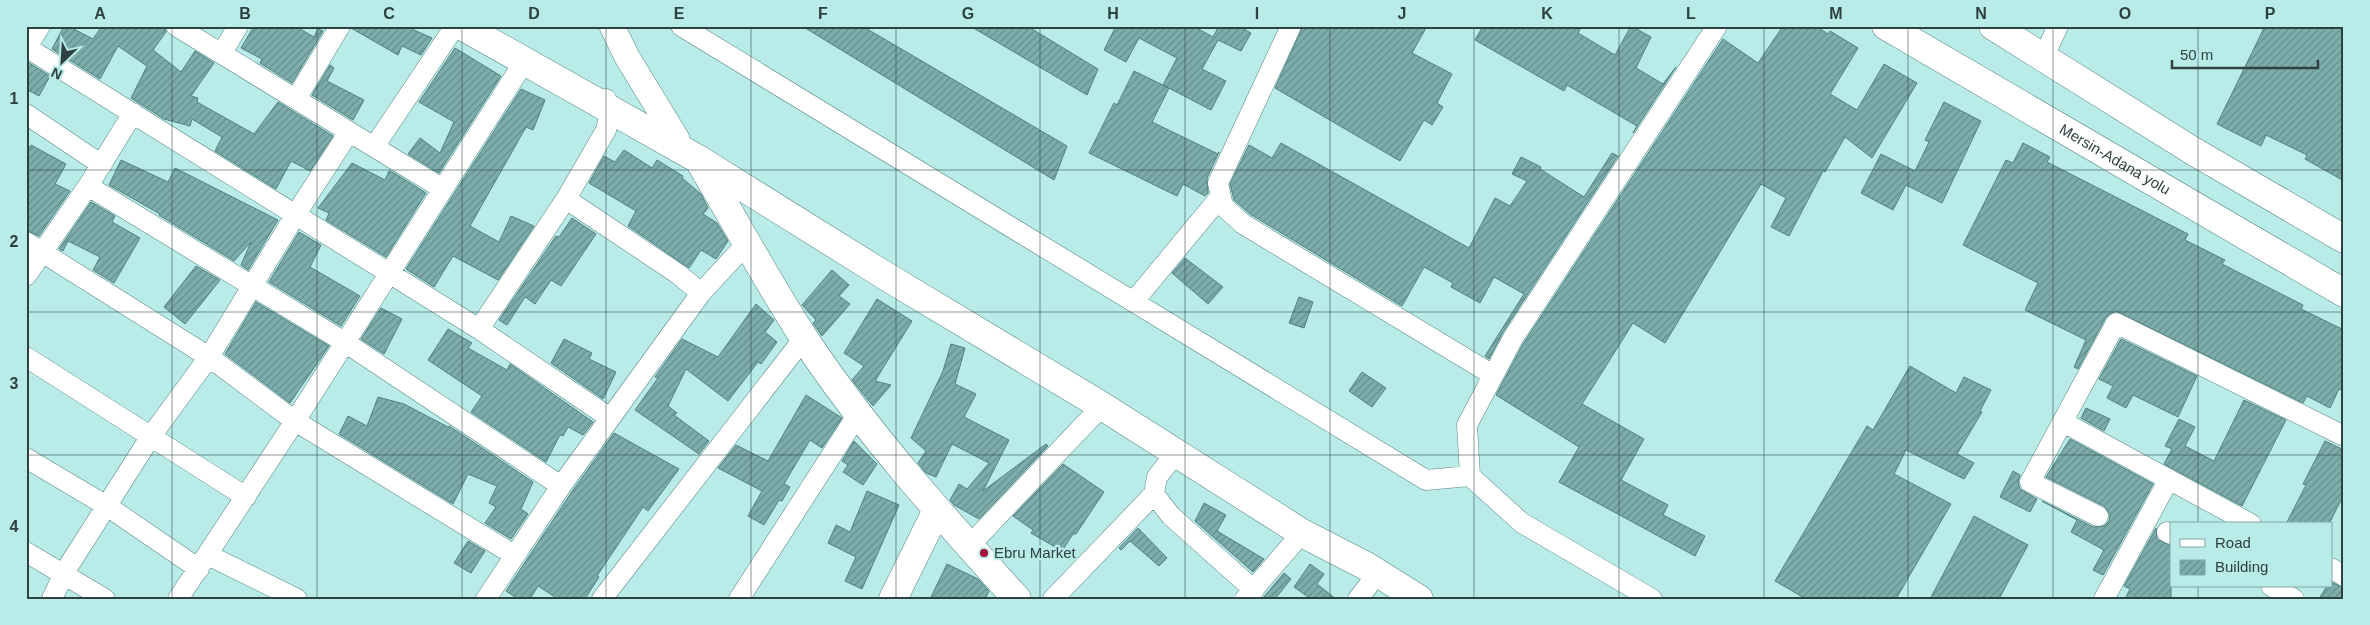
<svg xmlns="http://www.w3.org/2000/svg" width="2370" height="625" viewBox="0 0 2370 625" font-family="Helvetica,sans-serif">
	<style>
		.building { fill: url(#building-hatch); stroke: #528180 }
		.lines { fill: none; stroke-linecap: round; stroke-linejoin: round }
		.minor-casing { stroke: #568583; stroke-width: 21 }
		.tertiary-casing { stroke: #568583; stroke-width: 26 }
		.secondary-casing { stroke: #568583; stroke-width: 29 }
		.trunk-casing { stroke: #568583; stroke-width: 29 }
		.minor { stroke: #fff; stroke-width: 20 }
		.tertiary { stroke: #fff; stroke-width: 25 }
		.secondary { stroke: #fff; stroke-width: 28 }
		.trunk { stroke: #fff; stroke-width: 28 }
		.grid { fill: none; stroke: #2d4141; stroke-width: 1; stroke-opacity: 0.55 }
		.poi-dot { fill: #a70e3c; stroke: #b9ebe9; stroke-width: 2 }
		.labels { text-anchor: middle; stroke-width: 4.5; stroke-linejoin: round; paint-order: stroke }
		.street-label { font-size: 15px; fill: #2d4141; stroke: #b9ebe9 }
		.poi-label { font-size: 15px; fill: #2d4141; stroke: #b9ebe9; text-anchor: start }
		.neatline { fill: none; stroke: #2d4141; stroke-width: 2 }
		.grid-label { font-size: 16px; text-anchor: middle; font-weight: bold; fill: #2d4141 }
	</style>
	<defs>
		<pattern id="building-hatch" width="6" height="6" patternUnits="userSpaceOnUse" patternTransform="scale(1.25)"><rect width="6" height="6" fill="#7dadac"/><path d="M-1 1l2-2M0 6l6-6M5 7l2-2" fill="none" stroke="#678e8e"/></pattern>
	</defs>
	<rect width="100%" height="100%" fill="#b9ebe9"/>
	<!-- building -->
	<path class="building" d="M64 26H68L93 39 102 26H164L166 32 153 50 181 72 195 51 214 63 191 96 198 98 197 102 254 134 278 102 333 136 310 171 291 161 276 189 215 151 222 137 192 119 190 126 164 119 131 98 147 66 118 46 100 79 52 49Z
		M254 26H295L314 37 318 29 323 31 292 83 260 63 262 59 241 48Z
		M352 26H405L432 38 421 55 402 46 398 55 351 28Z
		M802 26H862L1067 146 1054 180Z
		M970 26H1027L1098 69 1087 95Z
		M1116 26H1193L1213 37 1219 26H1238L1251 33 1241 51 1218 40 1202 69 1226 81 1211 110 1163 85 1177 58 1139 38 1126 62 1104 50Z
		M1303 26H1427L1412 53 1452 74 1437 103 1443 107 1432 125 1424 120 1400 161 1275 88Z
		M1483 26H1582L1578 33 1615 55 1631 26 1651 37 1636 68 1663 84 1676 67 1633 133 1637 126 1567 85 1564 91 1475 40Z
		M1783 26H1816L1828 34 1830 31 1858 48 1830 94 1857 110 1884 64 1917 83 1872 158 1845 137 1825 172 1823 171 1789 236 1771 227 1786 198 1761 184 1665 343 1633 323 1582 404 1644 439 1621 480 1668 505 1663 515 1705 536 1695 556 1559 482 1579 447 1496 395 1523 344 1723 39 1758 63Z
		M2265 26H2344V181L2305 159 2307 155 2266 135 2261 146 2217 124Z
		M455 48 501 76 439 173 408 154 420 138 440 153 454 122 419 102Z
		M26 61 50 76 39 96 26 89Z
		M330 65 334 68 327 81 364 100 353 120 312 95Z
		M1134 71 1169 88 1152 122 1218 154 1219 152 1207 178 1208 193 1205 196 1183 184 1177 196 1089 153 1114 103 1117 105Z
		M521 89 545 100 533 130 526 127 470 226 499 242 511 216 534 226 498 280 453 256 434 287 406 269Z
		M1944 102 1981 121 1942 203 1906 185 1893 210 1861 193 1881 154 1915 171 1929 142 1925 140Z
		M1281 143 1469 248 1495 198 1510 206 1527 181 1512 174 1521 157 1541 167 1540 169 1584 197 1612 153 1618 156 1503 332 1489 359 1485 356 1524 294 1494 277 1480 303 1451 287 1453 283 1424 267 1402 306 1250 214 1234 200 1230 184 1249 145 1272 158Z
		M2023 143 2050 157 2047 162 2188 234 2185 240 2225 260 2222 264 2303 305 2301 309 2344 330V391L2339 389 2330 408 2307 396 2303 403 2116 311 2106 317 2078 369 2074 367 2086 340 2025 310 2038 283 1963 245 2006 160 2013 163Z
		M31 145 66 164 55 184 70 191 39 236 26 230V153Z
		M624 150 652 168 657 160 683 176 682 178 701 194 708 208 703 214 717 223 728 241 716 259 701 250 689 268 628 226 636 211 589 183 604 156 615 162Z
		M121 160 168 182 175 168 278 220 248 270 241 265 251 242 234 261 159 215 160 214 109 185Z
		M352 163 385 180 389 171 394 173 426 193 386 257 326 220 329 213 318 208Z
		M91 202 115 216 112 222 140 238 114 283 93 270 100 257 68 241 63 251 59 249Z
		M572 218 596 234 561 286 551 280 535 304 525 297 507 325 499 320 556 236 559 237Z
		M299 232 321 245 310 267 360 296 341 326 269 282Z
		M1185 258 1223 287 1208 304 1172 273Z
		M196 266 220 280 185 324 164 307Z
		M832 270 849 285 839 296 850 304 822 336 813 323 816 320 802 305Z
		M1299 297 1313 302 1304 328 1289 323Z
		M877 299 912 321 875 381 891 385 873 406 852 380 864 366 844 353Z
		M256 302 329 346 290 403 225 354Z
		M756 304 774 320 765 332 777 342 761 364 758 362 728 401 686 369 668 406 677 413 674 415 709 441 699 454 635 410 658 378 655 377 682 339 718 357Z
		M381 308 402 319 384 354 361 339Z
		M448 329 472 343 468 348 507 370 510 364 593 422 583 435 568 427 563 436 560 435 546 462 471 412 482 396 428 360Z
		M564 339 592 353 589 359 616 372 603 399 551 363Z
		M2121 339 2197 376 2178 417 2133 395 2126 408 2107 398 2113 386 2099 379Z
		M951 344 965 348 955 384 976 394 964 417 1009 440 983 491 1046 444 1048 446 979 519 954 505 950 500 959 484 967 489 989 463 952 444 936 477 926 473 918 463 926 451 911 438 943 371Z
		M1910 366 1956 393 1964 377 1991 390 1980 411 1982 412 1957 454 1974 463 1964 479 1906 450 1894 474 1951 504 1896 599H1806L1775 581 1867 426 1873 430Z
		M1362 372 1386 388 1372 407 1349 391Z
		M806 395 842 418 822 448 810 440 784 484 790 487 782 501 779 500 764 525 748 516 762 491 718 468 736 445 768 461Z
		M378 397 404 404 448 427 449 426 533 482 521 509 528 514 511 539 485 523 496 507 489 503 497 486 468 474 453 504 339 434 348 416 367 426Z
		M2244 400 2286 420 2242 506 2164 464 2172 449 2165 446 2179 419 2195 427 2185 446 2214 461Z
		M2086 408 2110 419 2104 431 2081 418Z
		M614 433 679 469 648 511 643 507 597 576 599 577 585 599H558L538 586 530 599H518L506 591 571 493Z
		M2070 439 2153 484 2103 575 2093 570 2104 550 2071 532 2077 520 2042 501 2093 527 2104 526 2109 521 2110 515 2104 506 2046 477Z
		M854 441 877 464 863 485 843 472 848 465 842 461Z
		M2325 441 2344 450V494L2329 524H2286L2306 485 2303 484Z
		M1063 464 1104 492 1076 534H1073L1062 551 1031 533 1033 530 1013 516Z
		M2013 471 2020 475 2018 482 2020 489 2037 499 2030 512 2000 497Z
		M867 491 899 505 862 589 845 581 856 557 828 543 836 525 850 532Z
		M1204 503 1226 515 1217 531 1264 559 1253 572 1195 521Z
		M1974 516 2028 545 1999 599H1930Z
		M1138 528 1167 558 1159 566 1130 541 1121 550 1119 548Z
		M2156 528 2157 539 2171 546V599H2125L2130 589 2124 586Z
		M468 541 485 551 471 573 454 563Z
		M947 564 978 579 989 591 985 599H930Z
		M1310 564 1324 574 1317 584 1336 599H1311L1294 587Z
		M1284 573 1291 579 1275 599H1262Z
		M2331 582 2344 588V599H2319L2327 586H2331Z"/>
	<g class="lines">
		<defs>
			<path id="minor" d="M176 26 443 189
				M681 26 1426 480 1470 476
				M1291 26 1218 183 1223 206 1243 224 1493 375
				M26 47 479 329 610 418
				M26 49 40 26
				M222 53 238 26
				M2044 56 2058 26
				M296 99 340 26
				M26 114 102 165
				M374 147 455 26
				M88 186 346 343 561 486
				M566 199 678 274 701 293
				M26 242 209 357 295 421 514 555
				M26 276 88 186 133 113
				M1134 301 1221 196
				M479 329 566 199 606 130 611 110 606 99
				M26 357 246 497
				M2063 422 2251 524
				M26 458 107 506 199 569
				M1154 494 1171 516 1254 590
				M2098 516 2030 482 2116 323 2344 436
				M2167 532 2171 534
				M969 546 1102 406
				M26 552 105 599
				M208 555 297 599
				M2331 568 2344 576
				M2271 586 2294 599
				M52 599 64 573 151 436 209 357 296 214 349 132
				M178 599 295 421 524 62
				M486 599 561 486 701 293 748 242
				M602 599 804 338
				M739 599 858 414
				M1053 599 1154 494 1157 477 1176 453
				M1245 599 1302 533
				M1358 599 1368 586
				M1652 599 1522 523 1470 476 1467 425 1513 338 1717 26
				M2104 599 2169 479"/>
			<path id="tertiary" d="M612 26 627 57 677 139"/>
			<path id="secondary" d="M462 26 698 159 884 275 1102 406 1302 533 1368 567 1419 599
				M700 162C735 221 767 281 804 338 866 432 941 515 1017 599
				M893 599 937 510"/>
			<g id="trunk">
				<path id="s1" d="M1886 26 2344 293"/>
				<path d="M1993 26 2193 151 2344 239"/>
			</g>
		</defs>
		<!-- minor casing -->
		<use href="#minor" class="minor-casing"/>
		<!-- tertiary casing -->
		<use href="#tertiary" class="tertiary-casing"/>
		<!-- secondary casing -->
		<use href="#secondary" class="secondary-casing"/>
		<!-- trunk casing -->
		<use href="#trunk" class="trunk-casing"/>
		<!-- minor -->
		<use href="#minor" class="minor"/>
		<!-- tertiary -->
		<use href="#tertiary" class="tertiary"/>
		<!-- secondary -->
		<use href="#secondary" class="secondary"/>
		<!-- trunk -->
		<use href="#trunk" class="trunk"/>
	</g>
	<!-- grid -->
	<path class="grid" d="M172 26V599M317 26V599M462 26V599M606 26V599M751 26V599M896 26V599M1040 26V599M1185 26V599M1330 26V599M1474 26V599M1619 26V599M1764 26V599M1908 26V599M2053 26V599M2198 26V524M26 170H2344M26 312H2344M26 455H2344M2198 586V599"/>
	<!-- markers -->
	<circle class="poi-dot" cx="984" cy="553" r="5"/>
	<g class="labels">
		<!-- street labels -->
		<g class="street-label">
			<text dy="5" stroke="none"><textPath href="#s1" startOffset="265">Mersin-Adana yolu</textPath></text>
		</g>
		<!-- poi labels -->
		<g class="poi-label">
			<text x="994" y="558">Ebru Market</text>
		</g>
	</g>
	<!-- border -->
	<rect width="2370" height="625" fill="none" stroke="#b9ebe9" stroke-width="55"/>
	<!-- legend -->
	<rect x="2170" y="522" width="162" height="65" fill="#b9ebe9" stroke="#81a7a6"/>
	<rect x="2180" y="539" width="25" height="8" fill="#ffffff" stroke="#81a7a6"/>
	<text x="2215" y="548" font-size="15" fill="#2d4141">Road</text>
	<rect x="2180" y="560" width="25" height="15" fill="url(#building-hatch)" stroke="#81a7a6"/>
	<text x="2215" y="572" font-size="15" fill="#2d4141">Building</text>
	<!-- north arrow -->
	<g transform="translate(62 62) rotate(205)" stroke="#b9ebe9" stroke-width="4" paint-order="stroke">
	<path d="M0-4L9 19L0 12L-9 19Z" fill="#2d4141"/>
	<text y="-8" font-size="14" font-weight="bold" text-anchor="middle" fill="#2d4141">N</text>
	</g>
	<!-- scale -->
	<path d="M2172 60v8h146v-8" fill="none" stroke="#2d4141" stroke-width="2.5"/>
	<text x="2180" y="60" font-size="15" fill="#2d4141" stroke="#b9ebe9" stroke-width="4" paint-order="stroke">50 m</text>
	<rect x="28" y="28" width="2314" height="570" class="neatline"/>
	<g class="grid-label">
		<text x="100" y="19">A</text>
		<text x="245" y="19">B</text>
		<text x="389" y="19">C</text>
		<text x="534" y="19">D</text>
		<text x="679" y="19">E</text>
		<text x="823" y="19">F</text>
		<text x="968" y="19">G</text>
		<text x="1113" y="19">H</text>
		<text x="1257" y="19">I</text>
		<text x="1402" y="19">J</text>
		<text x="1547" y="19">K</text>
		<text x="1691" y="19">L</text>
		<text x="1836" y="19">M</text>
		<text x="1981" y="19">N</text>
		<text x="2125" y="19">O</text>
		<text x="2270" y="19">P</text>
		<text x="14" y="104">1</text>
		<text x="14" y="247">2</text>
		<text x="14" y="389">3</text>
		<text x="14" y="532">4</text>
	</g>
</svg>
